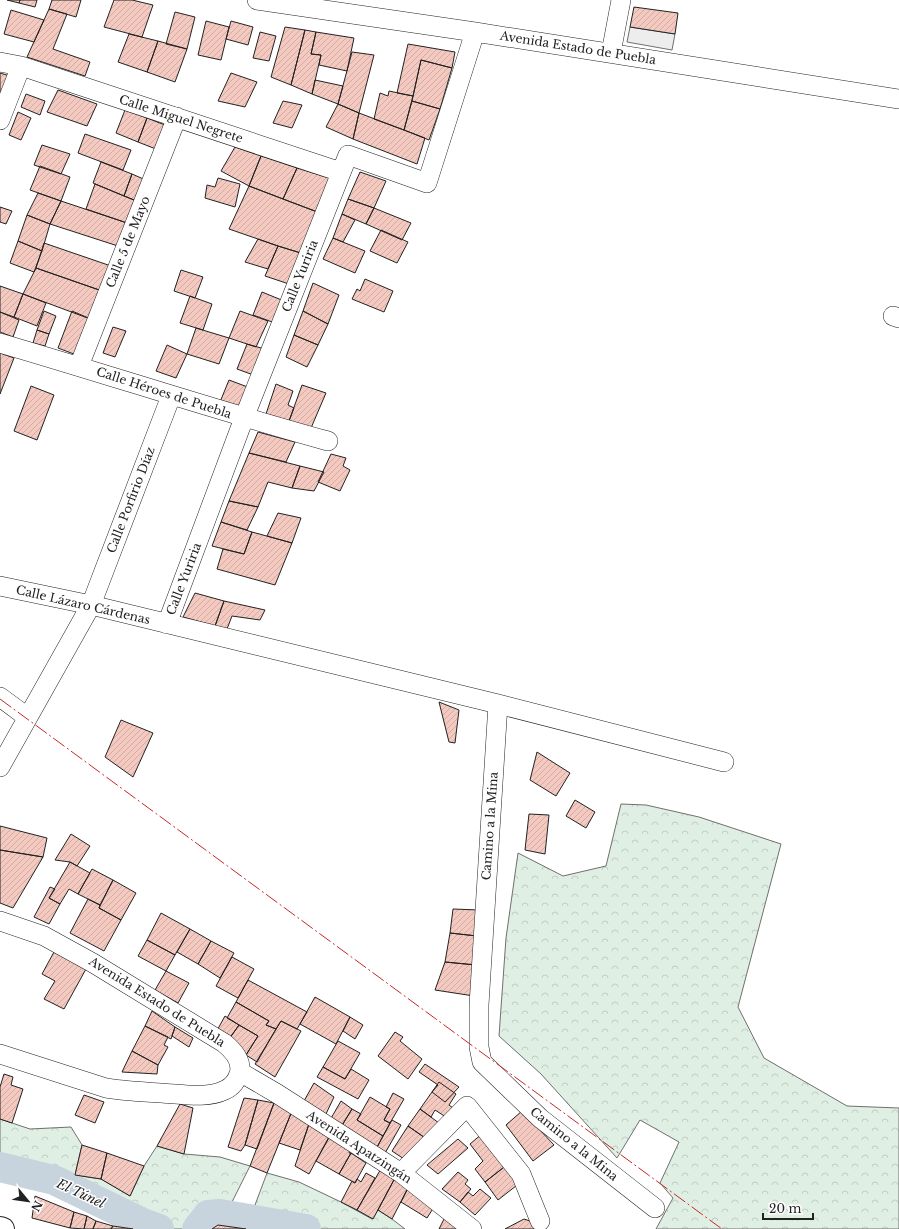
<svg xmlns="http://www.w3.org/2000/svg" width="899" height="1229" viewBox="0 0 899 1229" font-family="'Libre Baskerville',serif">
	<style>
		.forest { fill: url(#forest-crowns); stroke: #6f6f6f }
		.parking { fill: #ededed; stroke: #6f6f6f }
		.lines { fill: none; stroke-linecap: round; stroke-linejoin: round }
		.river { stroke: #c7d3dd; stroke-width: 30 }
		.building { fill: url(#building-hatch); stroke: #222 }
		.minor-casing { stroke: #222; stroke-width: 20 }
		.major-casing { stroke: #222; stroke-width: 24 }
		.minor { stroke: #fff; stroke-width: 19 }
		.major { stroke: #fff; stroke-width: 22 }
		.power { stroke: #c62828; stroke-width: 1; stroke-dasharray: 14 3 2 3; stroke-linecap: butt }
		.labels { text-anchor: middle; stroke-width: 3; stroke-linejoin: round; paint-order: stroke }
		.street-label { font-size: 12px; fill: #222; stroke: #fff }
		.water-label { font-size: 13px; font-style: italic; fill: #222; stroke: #fff }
	</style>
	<defs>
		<pattern id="forest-crowns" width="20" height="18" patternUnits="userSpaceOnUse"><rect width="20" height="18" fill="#e0efe3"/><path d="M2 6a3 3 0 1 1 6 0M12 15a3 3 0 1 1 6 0" fill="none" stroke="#c0cdc2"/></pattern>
		<pattern id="building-hatch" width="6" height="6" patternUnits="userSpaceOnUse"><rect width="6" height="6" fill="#f3c9c0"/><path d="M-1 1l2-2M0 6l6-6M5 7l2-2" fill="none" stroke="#d0aca5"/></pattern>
	</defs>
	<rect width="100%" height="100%" fill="#fff"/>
	<!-- forest -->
	<path class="forest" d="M621 804 646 805 699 817 781 844 738 1007 764 1058 847 1106 899 1108V1229H656L673 1198 660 1183 679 1142 640 1120 617 1158 541 1074 499 1036 506 938 518 853 563 876 606 866Z
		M0 1119 30 1129 71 1127 82 1145 75 1175 101 1179 130 1196 144 1166 157 1146 184 1154 220 1157 250 1166 231 1204 252 1213 267 1173 299 1182 341 1202 372 1219 378 1210 392 1219 405 1229H246L218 1225 212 1229H134L124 1221 64 1192 0 1175Z"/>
	<!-- parking -->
	<path class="parking" d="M630 27 675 34 672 50 627 42Z"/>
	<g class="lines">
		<!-- river -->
		<path class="river" d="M0 1167 54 1180 145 1224 159 1229
			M197 1229 208 1215 220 1214 306 1229"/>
	</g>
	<!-- building -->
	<path class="building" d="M7 0H20L19 3Z
		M20 0H37L35 7 19 3Z
		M52 0H81L76 17 49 9Z
		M114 0H132L153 5 142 37 104 27Z
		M634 7 678 13 675 34 630 27Z
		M49 9 67 14 53 49 90 62 85 76 27 57Z
		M11 10 44 20 34 42 4 34Z
		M175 12 195 17 187 49 166 44Z
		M206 21 229 27 221 60 198 55Z
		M231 21 253 27 248 45 226 39Z
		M285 27 305 30 291 85 271 77Z
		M305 30 316 32 311 54 321 55 312 94 291 85Z
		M260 32 276 36 269 61 253 58Z
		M316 32 354 38 347 71 319 65 321 55 311 54Z
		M129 34 158 41 147 72 118 62Z
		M158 41 187 49 175 82 147 72Z
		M408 44 455 52 452 68 421 60 413 96 397 93Z
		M352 52 374 55 359 113 338 104Z
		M421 60 452 68 440 109 412 101Z
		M0 73 10 76 0 102Z
		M231 73 257 82 245 107 218 101Z
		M315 80 343 86 338 104 312 94Z
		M58 90 97 104 87 126 47 112Z
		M389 91 413 96 404 130 374 119 380 93 388 96Z
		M26 94 45 101 40 115 21 107Z
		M283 101 302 105 292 128 273 123Z
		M412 101 440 109 429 140 404 130Z
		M338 104 359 113 353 139 326 127Z
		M125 110 147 118 138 142 116 133Z
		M18 112 31 118 21 140 9 135Z
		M359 113 425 138 417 164 353 139Z
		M147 118 170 127 161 151 138 142Z
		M85 134 131 150 123 170 78 153Z
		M42 145 70 154 61 174 34 165Z
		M235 147 261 156 249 186 221 171Z
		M261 156 297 168 283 199 249 186Z
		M101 162 132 174 124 196 93 183Z
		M40 166 70 177 61 201 30 190Z
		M297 168 332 179 320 213 283 199Z
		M360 172 386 181 374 208 348 199Z
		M132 174 148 181 139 202 124 196Z
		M218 178 240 184 235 207 205 198 207 185 215 187Z
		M95 184 139 202 130 224 86 209Z
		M249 186 320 213 304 254 278 246 229 229Z
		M38 193 61 201 50 224 27 215Z
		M348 199 374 208 366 224 342 214Z
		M61 201 130 224 121 247 50 224Z
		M0 207 12 211 6 224 0 222Z
		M374 208 411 223 402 240 366 224Z
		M342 214 355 220 343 242 333 238Z
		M27 215 50 224 42 251 18 241Z
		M381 230 408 242 397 263 370 251Z
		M333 238 365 251 355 273 323 259Z
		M258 239 278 246 268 269 245 262Z
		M18 241 42 251 34 272 10 263Z
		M44 243 114 267 105 292 36 268Z
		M278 246 304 254 292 285 265 276Z
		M36 268 105 292 93 320 23 294Z
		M181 270 203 277 195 298 174 291Z
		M365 279 393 291 384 312 352 299 357 289 360 291Z
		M313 283 339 295 328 324 303 311Z
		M0 286 23 294 14 317 0 312Z
		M262 292 284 301 275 323 253 315Z
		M23 294 46 303 37 326 14 317Z
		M190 296 212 304 203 330 180 323Z
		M44 311 56 316 49 334 37 330Z
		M72 311 93 320 79 356 58 348Z
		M240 311 268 321 256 347 229 338Z
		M303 311 328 324 318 345 294 335Z
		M0 312 19 320 13 337 0 332Z
		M113 327 126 331 115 357 103 353Z
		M196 328 229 338 219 364 187 354Z
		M37 330 49 334 45 346 33 343Z
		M294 335 318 345 307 367 286 357Z
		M247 344 268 350 259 377 237 369Z
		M167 345 187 354 176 378 156 371Z
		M0 353 14 358 0 394Z
		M229 380 253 389 245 408 220 402Z
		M276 384 293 391 288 405 294 408 289 421 266 414Z
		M302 385 326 393 311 428 289 421Z
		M31 386 54 395 37 440 14 431Z
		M258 432 295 442 286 462 249 453Z
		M249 453 300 466 292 488 268 482 258 507 229 501Z
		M331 454 346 458 343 466 350 470 340 491 318 482Z
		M300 466 324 472 314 491 292 488Z
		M229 501 258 507 247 530 221 522Z
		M278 513 301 518 292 543 267 536Z
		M221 522 252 532 244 554 212 546Z
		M252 532 292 543 275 585 217 569 223 549 244 554Z
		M195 593 224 601 215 626 183 617Z
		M224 601 265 610 260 620 232 616 227 629 215 626Z
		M439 702 459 710 455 743 449 742Z
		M121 720 153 733 133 777 105 757Z
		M537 752 570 773 556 796 530 780Z
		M575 800 595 812 586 828 566 816Z
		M529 814 549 815 545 854 525 850Z
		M0 826 47 838 43 857 0 850Z
		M71 834 90 846 77 866 70 862 55 860Z
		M0 850 43 857 13 908 0 903Z
		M70 862 90 873 78 894 69 889 60 904 49 898Z
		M92 869 113 880 100 905 78 894Z
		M113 880 136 893 121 920 99 908Z
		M50 887 55 889 49 898 60 904 49 924 34 917Z
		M88 899 100 905 99 908 121 920 104 951 70 933Z
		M453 909 479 910 477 936 450 933Z
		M161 913 190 929 175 955 147 940Z
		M190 929 211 941 198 964 177 952Z
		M450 933 477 936 476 965 445 962Z
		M147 940 175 955 166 971 138 956Z
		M211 941 234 953 220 978 198 964Z
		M54 952 86 969 64 1009 44 999 55 981 42 974Z
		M232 957 254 969 238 998 216 986Z
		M445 962 476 965 474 996 435 990Z
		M166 971 189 983 178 1003 155 990Z
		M248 980 307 1012 297 1029 281 1021 276 1029 266 1025 269 1021 236 1002Z
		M315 997 350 1017 336 1044 300 1024Z
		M236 1002 269 1021 266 1025 276 1029 257 1062 246 1055 258 1036 227 1018Z
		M152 1011 175 1027 171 1039 145 1026Z
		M225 1016 239 1025 227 1042 215 1034Z
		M350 1017 363 1025 355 1039 343 1031Z
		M281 1021 301 1031 275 1077 255 1064Z
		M239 1025 258 1036 246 1055 227 1042Z
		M145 1026 168 1037 164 1045 168 1047 158 1065 132 1051Z
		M175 1027 193 1038 189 1047 172 1036Z
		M395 1032 403 1037 400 1041 422 1059 408 1079 378 1056Z
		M338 1041 360 1053 345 1079 323 1067Z
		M132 1051 158 1065 157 1074 122 1072Z
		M425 1064 459 1087 445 1102 432 1092 438 1085 419 1072Z
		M323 1067 345 1079 351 1069 369 1080 358 1099 317 1077Z
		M4 1074 13 1077 11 1085 23 1089 12 1123 0 1119V1087Z
		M439 1082 456 1094 449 1105 457 1111 449 1119 435 1110 431 1117 420 1109Z
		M314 1083 334 1097 325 1116 304 1101Z
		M393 1093 404 1099 390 1123 384 1120 390 1109 386 1107Z
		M84 1095 104 1102 95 1123 75 1115Z
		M370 1097 390 1109 384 1120 390 1123 383 1136 357 1120Z
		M244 1098 258 1100 245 1145 241 1151 228 1147Z
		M258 1100 274 1103 257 1149 245 1145Z
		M341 1101 352 1109 341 1127 330 1120Z
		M274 1103 292 1111 267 1173 250 1166Z
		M180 1104 193 1108 184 1154 157 1146Z
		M352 1109 361 1114 357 1120 383 1136 376 1149 341 1127Z
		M420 1109 443 1126 428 1140 408 1126Z
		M292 1111 310 1121 300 1150 279 1143Z
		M522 1111 554 1145 533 1161 506 1125Z
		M392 1120 401 1125 384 1155 376 1149Z
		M310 1121 331 1133 309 1174 295 1166Z
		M408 1126 428 1140 407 1161 392 1151Z
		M483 1133 508 1164 485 1182 475 1169 483 1161 470 1144Z
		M330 1136 351 1148 349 1153H351L339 1174 316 1161Z
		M458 1139 468 1148 438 1174 427 1165Z
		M82 1145 107 1153 101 1179 75 1175Z
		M107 1153 144 1166 130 1196 101 1179Z
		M351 1153 366 1163 355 1183 339 1174Z
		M508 1164 521 1182 498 1200 485 1182Z
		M382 1167 396 1176 373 1219 357 1210Z
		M458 1172 468 1180 465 1184 471 1189 460 1202 442 1189Z
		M366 1173 375 1178 357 1210 341 1202 352 1181 355 1183 357 1179 361 1182Z
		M396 1176 409 1186 392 1219 378 1210Z
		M409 1186 434 1207 427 1218 401 1202Z
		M480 1189 491 1198 475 1215 460 1202 468 1192 473 1196Z
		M35 1196 74 1212 70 1228 32 1218Z
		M74 1212 87 1216 84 1229 70 1228Z
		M446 1215 462 1229H439Z
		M87 1216 96 1221 93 1229H84Z
		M524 1219 533 1222 536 1229H505Z
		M96 1221 113 1226 111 1229H93Z
		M218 1225 246 1229H212Z
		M113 1226 133 1229H111Z"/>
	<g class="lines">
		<defs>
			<path id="minor" d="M257 0 475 32 899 99
				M611 53 621 0
				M0 62 21 66 341 172
				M0 120 21 66
				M893 316 899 318
				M0 343C110 375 218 411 328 441
				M79 366 177 117
				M0 586 91 605 498 704 724 762
				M167 624 244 418 348 155 427 183 475 32
				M0 697 27 717
				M498 704 479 1005V1047L482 1062 540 1118 655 1208
				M0 767 91 605 171 396
				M0 921 44 936 93 963 224 1043C234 1051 243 1061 239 1074 237 1080 232 1087 225 1090 207 1099 182 1094 161 1093 143 1092 125 1091 106 1088L0 1054
				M240 1072 276 1093 401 1173 472 1229
				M401 1173 467 1106 521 1174 540 1221"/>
			<path id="major" d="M0 1228 3 1229"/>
		</defs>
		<!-- minor casing -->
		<use href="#minor" class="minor-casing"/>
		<!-- major casing -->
		<use href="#major" class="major-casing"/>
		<!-- minor -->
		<use href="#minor" class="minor"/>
		<!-- major -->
		<use href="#major" class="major"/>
		<!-- power -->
		<path class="power" d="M0 699 722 1229"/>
	</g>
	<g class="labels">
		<!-- street labels -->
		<g class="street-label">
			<text transform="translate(578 48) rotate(9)" y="4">Avenida Estado de Puebla</text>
			<text transform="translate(181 119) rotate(18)" y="4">Calle Miguel Negrete</text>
			<text transform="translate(128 242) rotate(-68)" y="4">Calle 5 de Mayo</text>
			<text transform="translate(300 276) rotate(-68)" y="4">Calle Yuriria</text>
			<text transform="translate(164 393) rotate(18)" y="4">Calle Héroes de Puebla</text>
			<text transform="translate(131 500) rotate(-69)" y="4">Calle Porfirio Díaz</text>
			<text transform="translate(184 579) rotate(-69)" y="4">Calle Yuriria</text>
			<text transform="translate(83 605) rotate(13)" y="4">Calle Lázaro Cárdenas</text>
			<text transform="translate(490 826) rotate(-86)" y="4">Camino a la Mina</text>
			<text transform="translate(157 1002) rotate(32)" y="4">Avenida Estado de Puebla</text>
			<text transform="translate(574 1144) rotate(39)" y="4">Camino a la Mina</text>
			<text transform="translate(359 1147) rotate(33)" y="4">Avenida Apatzingán</text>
		</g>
		<!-- water labels -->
		<g class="water-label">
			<text transform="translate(81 1193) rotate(25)" y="5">El Túnel</text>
		</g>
	</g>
	<!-- north arrow -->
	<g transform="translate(28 1201) rotate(119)" stroke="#ffffff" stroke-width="3" paint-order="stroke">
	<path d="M0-3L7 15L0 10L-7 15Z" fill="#222222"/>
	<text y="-6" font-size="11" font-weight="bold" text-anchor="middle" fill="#222222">N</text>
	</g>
	<!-- scale -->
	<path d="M763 1213v6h50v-6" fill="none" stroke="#222222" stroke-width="2"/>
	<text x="769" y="1213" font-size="12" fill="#222222" stroke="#ffffff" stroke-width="3" paint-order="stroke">20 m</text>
</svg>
